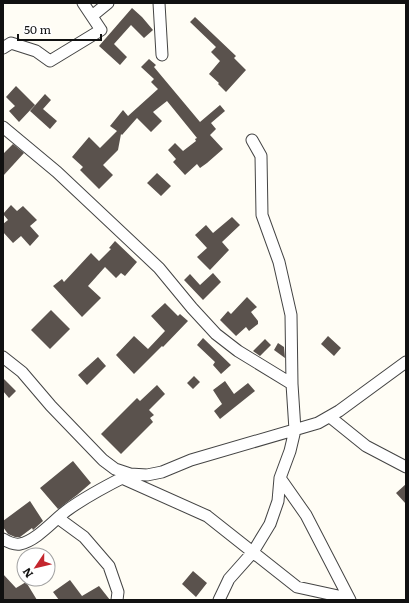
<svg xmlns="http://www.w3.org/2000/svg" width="409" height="603" viewBox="0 0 409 603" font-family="Literata,serif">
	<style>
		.building { fill: #5a524d }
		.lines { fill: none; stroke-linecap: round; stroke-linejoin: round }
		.minor-casing { stroke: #444; stroke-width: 13 }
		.minor { stroke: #fff; stroke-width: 11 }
	</style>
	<rect width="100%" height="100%" fill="#fffdf5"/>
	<!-- building -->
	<path class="building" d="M132 8 142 17 153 30 144 38 131 25 114 44 127 57 120 65 99 46Z
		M195 17 236 56 234 58 246 70 226 92 218 84 219 83 209 74 220 61 211 52 216 47 190 22Z
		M149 59 156 65 154 67 200 122 220 105 225 111 211 123 216 129 210 135 223 149 207 163 200 168 197 164 185 175 173 162 176 159 168 150 175 143 183 151 196 141 195 139 197 138 167 101 153 112 162 121 151 132 137 118 122 135 121 134 118 150 103 165 113 175 99 189 80 170 83 167 72 157 89 137 100 148 117 131 110 126 123 110 128 116 158 89 151 82 154 79 141 67Z
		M16 86 35 105 19 122 9 111 15 106 6 97Z
		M45 94 51 100 43 109 57 121 50 129 30 111Z
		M13 144 24 153 3 176V154Z
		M157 173 171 186 161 196 147 183Z
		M11 205 17 211 23 206 37 220 30 226 39 236 30 246 21 236 13 243 3 232V224L8 220 3 214Z
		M232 217 240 225 222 242 229 250 210 270 197 257 207 248 195 235 206 225 213 233Z
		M115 241 137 262 125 276 121 273 116 278 105 267 88 286 101 298 82 317 53 286 62 279 64 282 91 253 99 261 111 249 109 248Z
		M213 273 221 282 203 300 184 280 190 274 200 285Z
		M247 297 257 307 251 312 258 321V324L249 331 246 327 236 336 220 320 228 311 231 314Z
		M165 303 178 316 180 314 188 321 163 347 162 346 134 374 116 355 134 336 148 349 165 331 151 316Z
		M51 310 70 329 50 349 31 330Z
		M328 336 341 348 334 356 321 344Z
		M203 338 231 365 221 374 213 365 215 362 197 345Z
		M265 339 271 345 260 356 253 351Z
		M278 343 284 347 285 358 274 350Z
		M98 357 106 366 87 385 78 375Z
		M194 376 200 382 193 389 187 383Z
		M3 378 16 391 9 398 3 391Z
		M225 381 234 394 248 383 255 391 220 419 214 411 222 404 213 390Z
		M157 385 165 394 149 410 154 415 150 418 153 422 121 454 101 434 137 398 140 401Z
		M73 461 91 483 77 495 58 509 40 488Z
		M406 484V504L396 493Z
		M30 501 43 521 33 530 32 528 20 537H15L8 534 3 527V521Z
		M193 571 207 583 196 597 182 584Z
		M3 574 16 588 26 582 37 600H3Z
		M70 580 82 596 99 586 110 600H59L53 592Z"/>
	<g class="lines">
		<defs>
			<path id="minor" d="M159 3 162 55
				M92 16 108 3
				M3 48 11 43 36 51 50 61 101 30 83 3
				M3 127 57 172 159 268 192 308 216 334 238 351 292 384
				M252 140 261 156 262 215 279 262 291 315 292 384 295 430 290 451 280 478 306 515 350 600
				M3 357 22 372 51 406 103 460 115 469 130 474 147 475 162 472 191 460 318 423 339 411 406 362
				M330 417 366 446 406 467
				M122 478 207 516 297 587 343 597 348 600
				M58 518 84 537 109 566 118 592 117 600
				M3 539C8 542 14 545 20 544 36 541 53 521 66 511 85 497 106 486 128 475
				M219 600 229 579 253 552 270 524 278 501 280 478"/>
		</defs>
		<!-- minor casing -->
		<use href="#minor" class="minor-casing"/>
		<!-- minor -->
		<use href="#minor" class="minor"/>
	</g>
	<!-- border -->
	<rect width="409" height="603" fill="none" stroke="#111111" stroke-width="8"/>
	<!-- north arrow -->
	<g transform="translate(36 567) rotate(235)"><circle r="19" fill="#ffffff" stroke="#a0a0a0"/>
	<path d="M0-3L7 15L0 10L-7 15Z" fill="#c4262e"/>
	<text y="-6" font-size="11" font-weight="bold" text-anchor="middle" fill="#111111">N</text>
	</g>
	<!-- scale -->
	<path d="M18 34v6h83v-6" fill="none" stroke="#111111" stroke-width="2"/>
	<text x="24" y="34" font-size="12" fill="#111111" stroke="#ffffff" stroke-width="3" paint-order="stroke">50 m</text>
</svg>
